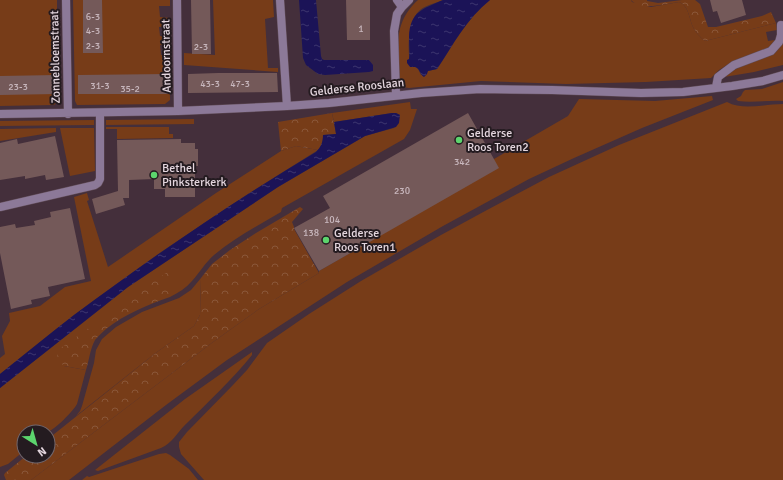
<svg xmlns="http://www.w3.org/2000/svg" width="783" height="480" viewBox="0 0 783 480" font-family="Signika,sans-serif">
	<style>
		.green { fill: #773c18 }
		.forest { fill: url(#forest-crowns) }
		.water { fill: url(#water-ripples) }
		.building { fill: #745959 }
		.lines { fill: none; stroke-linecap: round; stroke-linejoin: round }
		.minor-casing { stroke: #614d58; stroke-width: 9 }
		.minor { stroke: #8c7998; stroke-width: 8 }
		.poi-dot { fill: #5cd56d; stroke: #241b20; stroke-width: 1.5 }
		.labels { text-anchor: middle; stroke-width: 4; stroke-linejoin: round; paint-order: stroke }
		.number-label { font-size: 10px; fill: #c8b7bd }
		.street-label { font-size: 12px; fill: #e4d6de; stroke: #241b20 }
		.poi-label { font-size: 12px; fill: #e4d6de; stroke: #241b20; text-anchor: start }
	</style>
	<defs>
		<pattern id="forest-crowns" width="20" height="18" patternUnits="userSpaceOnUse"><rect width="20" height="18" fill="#773c18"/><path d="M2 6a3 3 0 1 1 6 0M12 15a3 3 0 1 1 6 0" fill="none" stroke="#8a5739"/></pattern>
		<pattern id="water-ripples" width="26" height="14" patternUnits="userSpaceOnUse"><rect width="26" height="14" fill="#1b1357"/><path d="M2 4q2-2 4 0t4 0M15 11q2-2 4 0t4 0" fill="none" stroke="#3c356f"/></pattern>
	</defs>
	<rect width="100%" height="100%" fill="#442f3b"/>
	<!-- green -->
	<path class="green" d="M0 0H57V28L60 99 54 105 0 106Z
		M73 0H170V6H159L160 17 170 18V26L159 27 160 36H171L170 46 160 45 161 55H169L170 100 165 104 77 105 75 101Z
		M213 0H273L274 17 265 19 268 68H278V72L184 65V53L215 55Z
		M418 0H443C436 3 426 5 420 10 407 21 407 52 411 67H416L418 69 421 75 428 71 437 69C453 45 467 18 490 0H631L632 2 651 7 679 2C689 6 689 18 693 27 696 33 700 37 705 41L776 23 777 30 766 32 768 41 775 40 769 47 766 49 727 65 719 70 711 78 646 82 566 84 481 81 409 88 403 87C397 78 399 73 398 63 397 37 398 18 418 0Z
		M783 40V65L754 72 724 77C739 64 760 60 777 51Z
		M783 82V101C768 100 753 103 738 101L736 99 741 96 743 92 745 90 762 89Z
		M712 96 713 100 642 128 574 158 529 179 443 226 347 282 227 360 166 405 69 480H31L213 342 259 309 319 273V271L355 250 494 159 568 116 579 99 655 101Z
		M410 102 411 109H417L410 130 404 139 282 208 281 212C259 225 234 238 214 255 205 263 200 272 192 281 186 288 178 293 170 297V271L64 366 86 370 77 404C74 410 54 431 47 432 40 433 31 432 24 432V451L8 464 0 467V388L128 287 278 187 365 136 394 128 400 115 396 113H392L334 122 332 113Z
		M727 102C743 111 765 104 783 104V480H204L181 454 179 447V442L187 432 232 386 247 370 267 343 309 314 361 281 441 235 487 210 549 177 619 145Z
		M194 119V124L106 125V120Z
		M94 120V125L0 126V121Z
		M106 127H169V134H173V138L117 139V129H106Z
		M56 128V132L0 141V129Z
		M60 128H94L95 171 70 176Z
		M296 146 318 150 248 194 161 252 74 315 0 374V358L5 354 2 336 10 321 9 313 40 306 65 287 91 281 74 197 87 193 89 200 87 201 108 267 216 193 281 151Z
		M201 278 200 315 194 326 157 352 76 416 80 411 82 406 94 363 96 350 102 339 116 327 142 312 179 298 191 290Z
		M252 352V355C232 380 208 402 185 425 177 433 172 443 161 448L98 471 95 470 185 399Z
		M166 453 170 455 189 469 198 480H82L87 476 89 477 159 454Z"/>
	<!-- forest -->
	<path class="forest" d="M631 0H647V1L658 3 682 0H695L700 4 708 27H716L762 16 771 12 776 23 705 41C700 37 696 33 693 27 689 18 689 6 679 2 666 4 640 11 631 0Z
		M332 113 336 134 323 135C323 141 322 146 318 150L296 146 281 151 278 122Z
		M300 207 303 209 292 222 294 227V229L319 273 259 309 213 342 31 480H6L4 475 5 473 26 456H48V439L157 352 194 326 200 315 201 278 212 264 230 250 256 233Z
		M170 270V297C147 305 125 314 106 329 102 333 98 336 95 340 90 349 89 361 86 370L64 366 57 359 58 350Z"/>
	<!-- water -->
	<path class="water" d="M299 0H316L321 56 322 59 324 60H369L373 65V71L369 72 325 75 318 74 306 65 303 58Z
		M443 0H490C467 18 453 45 437 69L428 71 427 74 424 77C420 75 420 68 415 67 413 67 412 67 410 67L407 63V60L409 59C410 52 409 44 409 37 410 11 423 9 443 0Z
		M392 113H396L400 115 399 123 396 127 365 136 278 187 128 287 0 388V374C25 354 49 334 74 315 152 257 232 202 316 152 321 147 323 142 323 135L336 134 334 122Z"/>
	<!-- building -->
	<path class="building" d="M83 0H102L103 53H83Z
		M191 0H210L211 54H192Z
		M346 0H370V40H347Z
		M710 0H742L746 15 721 23 717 11 713 12Z
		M218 73H277L278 92 188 93V74Z
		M167 74 168 94H78V75Z
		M56 75V94L0 95V76Z
		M468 113 499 168 319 271 294 228 330 208 323 196Z
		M55 136 64 177 46 180 45 175 25 179V176L0 180V143L17 139 18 144Z
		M181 139V143H195V149H198V166H195V197H165V189H154V179L129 180V198H123L125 205 96 214 92 199 118 191 117 140Z
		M70 208 85 279 48 287 50 296 31 300 32 304 11 309 0 253V227L15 224 16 228 35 225 34 221 51 217 50 212Z"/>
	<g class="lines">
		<defs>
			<path id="minor" d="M66 0 68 114
				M177 0 178 111
				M280 0 287 106
				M402 7 409 0
				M716 87 718 77 734 65 771 51 779 42 781 35V25
				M396 95 394 31 397 14 402 7 397 0
				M0 114 178 111 287 106 329 103 421 93 480 89 552 90 641 93 683 92 732 86 763 81 783 75
				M0 207 95 185 98 183 100 179V113"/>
		</defs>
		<!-- minor casing -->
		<use href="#minor" class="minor-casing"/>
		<!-- minor -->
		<use href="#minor" class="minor"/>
	</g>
	<!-- markers -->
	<g class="poi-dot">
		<circle cx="459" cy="140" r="4"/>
		<circle cx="154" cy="175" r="4"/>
		<circle cx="326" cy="240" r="4"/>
	</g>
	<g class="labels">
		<!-- number labels -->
		<g class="number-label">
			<text x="93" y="20">6-3</text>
			<text x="361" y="32">1</text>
			<text x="93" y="34">4-3</text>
			<text x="93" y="49">2-3</text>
			<text x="201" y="50">2-3</text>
			<text x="210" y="87">43-3</text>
			<text x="240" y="87">47-3</text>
			<text x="100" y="89">31-3</text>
			<text x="18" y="90">23-3</text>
			<text x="130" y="92">35-2</text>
			<text x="462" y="165">342</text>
			<text x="402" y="194">230</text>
			<text x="332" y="223">104</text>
			<text x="311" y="236">138</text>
		</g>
		<!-- street labels -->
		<g class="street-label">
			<text transform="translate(166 56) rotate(-91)" y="4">Andoornstraat</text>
			<text transform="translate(55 57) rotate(-91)" y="4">Zonnebloemstraat</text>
			<text transform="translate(357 87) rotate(-6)" y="4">Gelderse Rooslaan</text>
		</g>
		<!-- poi labels -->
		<g class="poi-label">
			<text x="467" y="137">Gelderse<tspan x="467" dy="14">Roos Toren2</tspan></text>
			<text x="162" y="172">Bethel<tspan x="162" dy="14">Pinksterkerk</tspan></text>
			<text x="334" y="237">Gelderse<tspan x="334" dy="14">Roos Toren1</tspan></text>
		</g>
	</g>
	<!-- north arrow -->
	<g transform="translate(36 444) rotate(143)"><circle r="19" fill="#241b20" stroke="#71666c"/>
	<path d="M0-3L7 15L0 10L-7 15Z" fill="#5cd56d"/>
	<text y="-6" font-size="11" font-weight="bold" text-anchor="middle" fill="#e4d6de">N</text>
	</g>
</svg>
